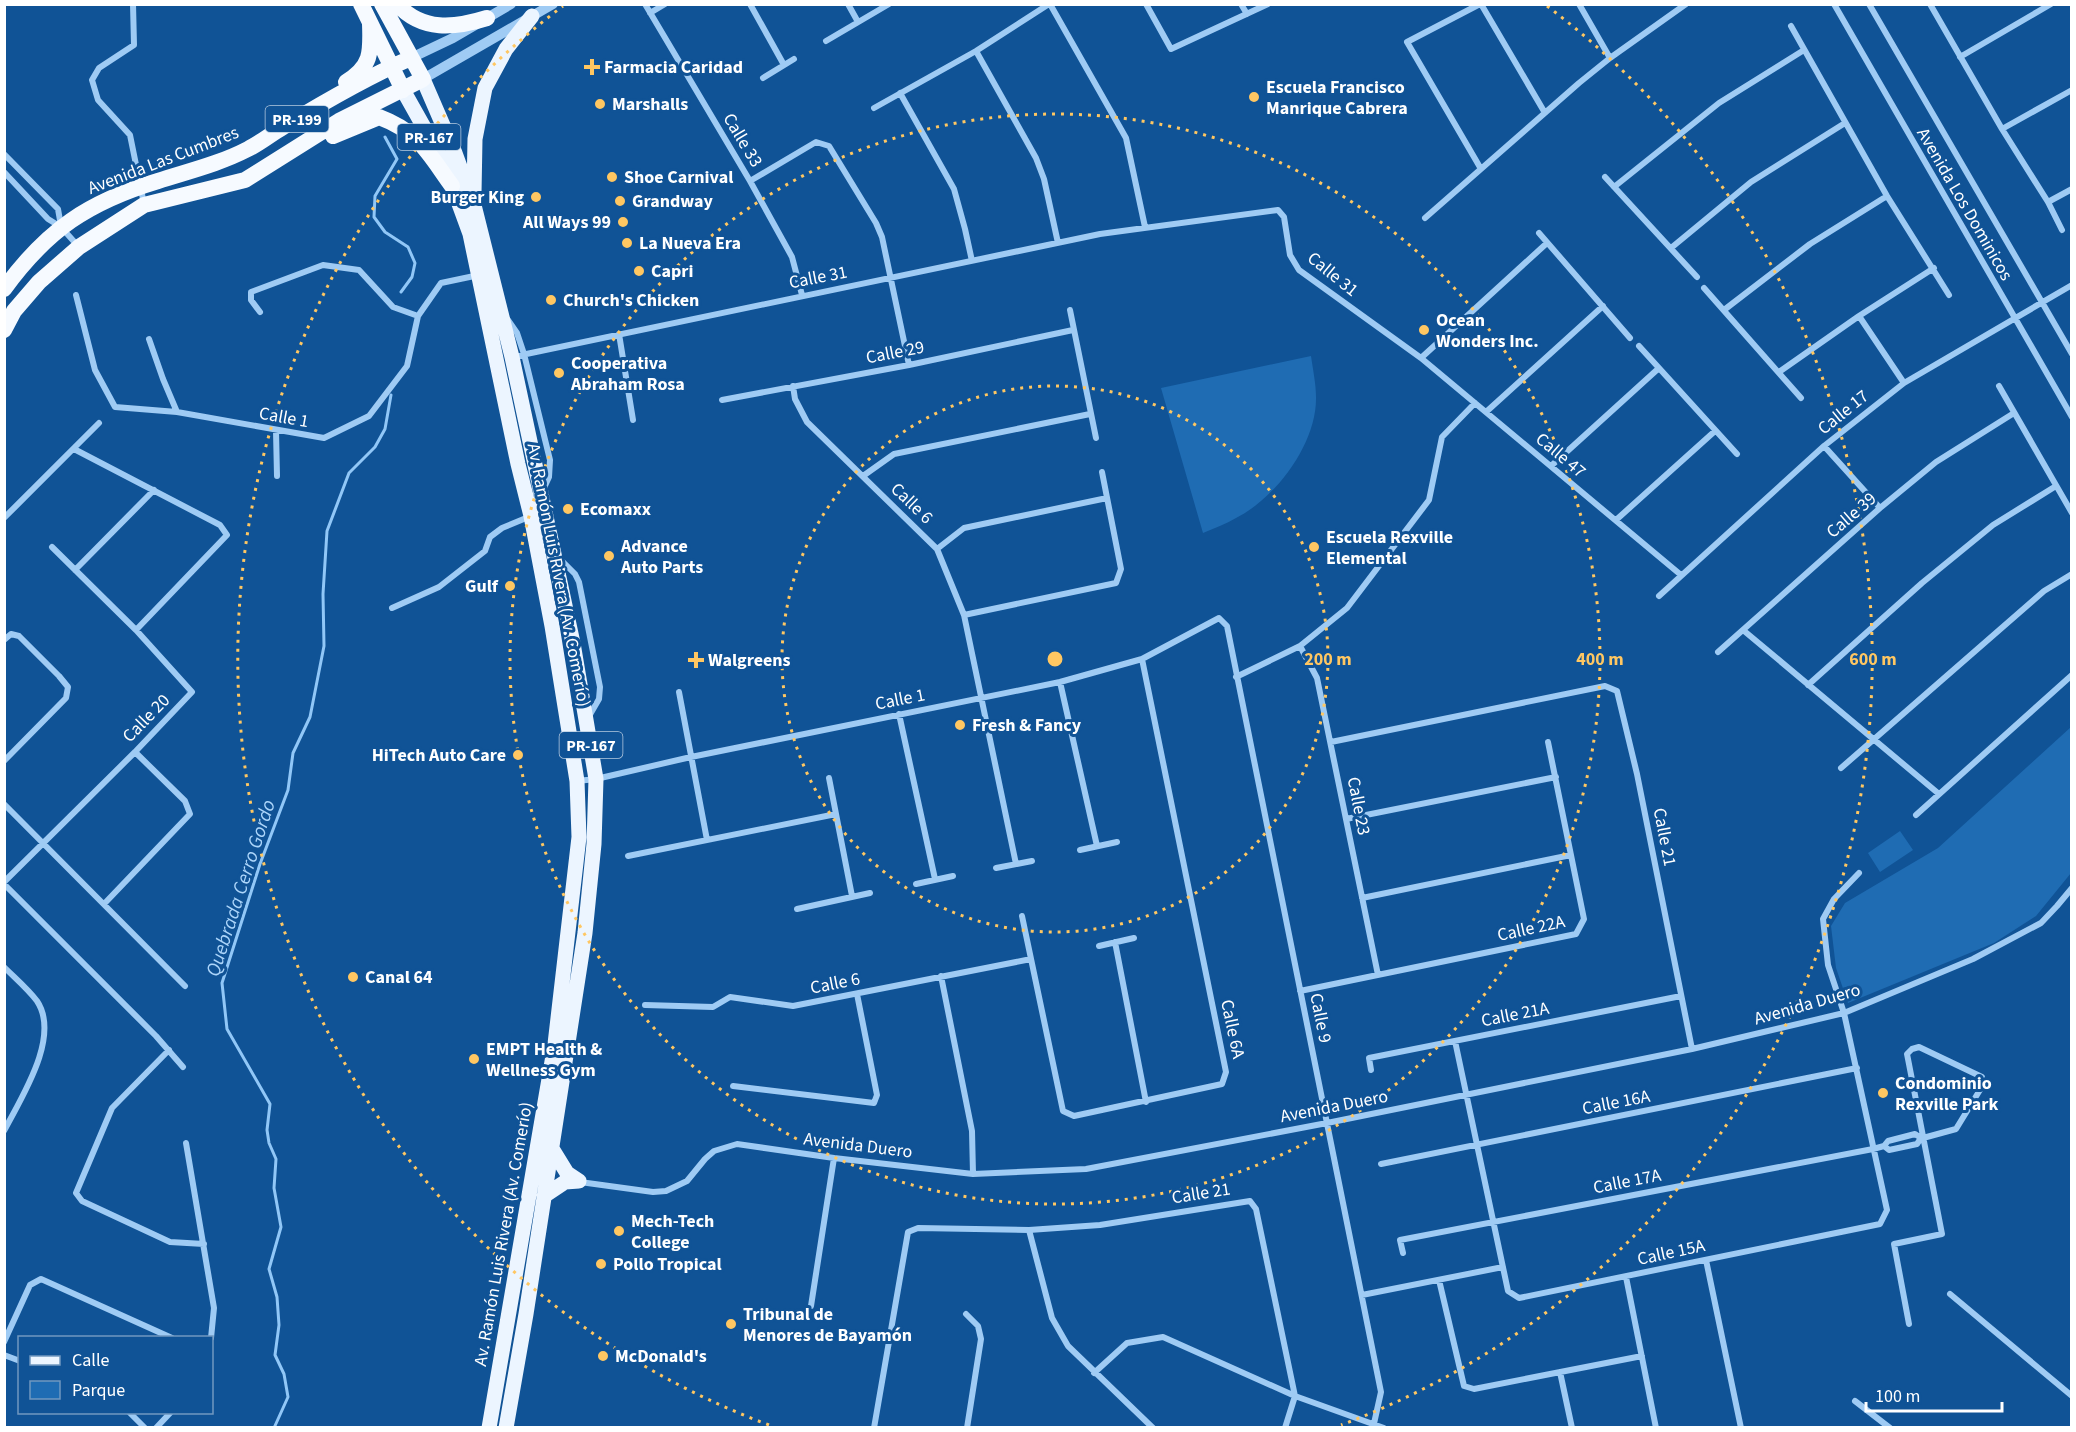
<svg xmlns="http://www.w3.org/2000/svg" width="2076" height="1432" viewBox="0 0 2076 1432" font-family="'Source Sans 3',sans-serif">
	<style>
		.green { fill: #1f6cb3 }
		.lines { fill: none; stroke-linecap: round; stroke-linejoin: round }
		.stream { stroke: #91c7f7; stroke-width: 3 }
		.minor { stroke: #9fcbf4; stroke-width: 6 }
		.tertiary { stroke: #9fcbf4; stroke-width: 10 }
		.primary { stroke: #ecf5ff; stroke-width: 15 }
		.trunk { stroke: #f6faff; stroke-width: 16 }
		.ring { fill: none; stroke: #ffc762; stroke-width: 3; stroke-dasharray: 3 6 }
		.poi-dot { fill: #ffc762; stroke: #105396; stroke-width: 2 }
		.labels { text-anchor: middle; stroke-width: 6; stroke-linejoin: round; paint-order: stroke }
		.shield { fill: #105396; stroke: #b7cbe0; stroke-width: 1.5 }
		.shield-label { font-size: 16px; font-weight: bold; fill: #fff }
		.poi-label { font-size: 18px; font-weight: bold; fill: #fff; stroke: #105396; text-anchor: start }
		.street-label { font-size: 18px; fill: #fff; stroke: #105396 }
		.water-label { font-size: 20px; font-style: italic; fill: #acd5fa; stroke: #105396 }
		.centre { fill: #ffc762; stroke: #105396; stroke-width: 3 }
		.ring-label { font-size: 18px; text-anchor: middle; font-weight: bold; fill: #ffc762; stroke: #105396; stroke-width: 6; stroke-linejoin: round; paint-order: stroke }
	</style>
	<rect width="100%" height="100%" fill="#105396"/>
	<!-- green -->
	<path class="green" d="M1311 356C1313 370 1316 384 1316 397 1317 443 1276 498 1236 518 1226 524 1214 528 1203 533L1161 388Z
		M2071 727V873L2036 916 1994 943 1848 1003 1836 968 1831 926 1845 903 1938 848Z
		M1900 831 1913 850 1880 872 1868 853Z"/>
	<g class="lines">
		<!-- stream -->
		<path class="stream" d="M385 137 397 159 375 196 374 217 385 232 408 247 415 263 412 277 401 292
			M274 1428 288 1397 284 1374 275 1355 279 1325 277 1297 269 1269 281 1227 274 1188 276 1159 269 1143 267 1130 270 1104 227 1029 222 983 260 864 288 790 293 753 310 717 324 646 323 594 327 531 349 473 375 447 385 429 391 395"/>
		<!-- minor -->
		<path class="minor" d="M133 4 134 45 99 68 92 80 98 100 130 135 144 204
			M645 4 750 181 792 257 802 295
			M750 4 784 65
			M848 4 858 22
			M1050 4 1126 138 1145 227
			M1146 4 1171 49 1268 4
			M1241 4 1247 14
			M1480 4 1407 42 1481 169
			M1481 4 1545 113
			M1579 4 1610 58
			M1834 4 2072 417
			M1869 4 2072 354
			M1930 4 2002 129 2048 202 2062 230
			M650 13 665 4
			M1791 26 1887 196 1949 295
			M826 41 889 4
			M976 51 1036 158 1044 179 1058 243
			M1960 57 2051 4
			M763 78 794 59
			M900 93 954 189 965 229 972 261
			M874 108 976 51 1049 4
			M2002 129 2072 90
			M4 154 58 209 61 226
			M4 172 48 219 61 227 78 246
			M1605 177 1697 277
			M750 181 816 142 829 146 876 223 882 237 909 365
			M1614 187 1719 103 1804 50
			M2048 202 2072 189
			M1425 218 1579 83 1610 58 1686 4
			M1539 233 1630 338
			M1671 248 1751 182 1845 123
			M1704 288 1801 398
			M76 295 95 370 115 407 177 412 324 438 369 416 407 366 418 316 441 283 479 275
			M1070 310 1096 438
			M1724 310 1810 244 1887 196
			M260 312 251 300V292L323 265 359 270 393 307 418 316
			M1859 316 1904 383
			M508 320 517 333 524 354 550 460 549 477 543 490
			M619 334 633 420
			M149 339 163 379 177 412
			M1639 346 1737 454
			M512 357 1100 234 1278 210 1284 217 1290 255 1299 270 1421 358 1681 575
			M1421 358 1547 243
			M1779 372 1859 316 1934 268
			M793 386 795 399 807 422 937 549 964 615 1016 864
			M1999 386 2072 513
			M722 400 909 365 1073 330
			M1486 412 1603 306
			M276 431 277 476
			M1824 446 1880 508
			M74 449 220 525 227 535 136 630
			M1551 466 1659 368
			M863 476 894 454 1090 414
			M4 518 99 423
			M1616 520 1715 431
			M937 549 964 528 1107 498
			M559 558 575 574 579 582 600 687 599 699 588 718
			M75 570 154 490
			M1659 596 1824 446 1904 383 2072 285
			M392 608 439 587 485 551 490 537 502 528 531 516
			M964 615 1116 583 1121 569 1102 472
			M1743 630 1939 794
			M4 640 11 634 19 636 59 676 68 687 66 698 4 761
			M1300 646 1317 678 1378 975
			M1718 652 1880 508 1936 462 2014 413
			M1236 677 1300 646 1347 608 1429 500 1442 437 1475 403
			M1060 682 1097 846
			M1808 685 1922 583 1993 525 2056 486
			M679 692 707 840
			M899 714 935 879
			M1331 742 1605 686 1617 691 1637 774 1692 1049
			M1841 768 2044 591 2072 574
			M829 778 852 896
			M577 781 596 779 691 757 1060 682 1142 659 1219 618 1227 626 1381 1392 1373 1428
			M4 804 185 986
			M1916 815 2072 675
			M1346 819 1556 777
			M1080 850 1117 842
			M628 856 836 814
			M996 868 1032 861
			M4 882 135 752 192 692 136 630 52 547
			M4 884 156 1036 183 1067
			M916 884 953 876
			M1362 898 1571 855
			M104 904 190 814 185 801 135 752
			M797 909 870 893
			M1022 916 1063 1111 1074 1116 1222 1084 1226 1072 1142 659
			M1115 942 1146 1102
			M1099 946 1134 938
			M4 967C15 978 28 989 37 1001 61 1037 21 1098 4 1131
			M941 976 972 1131 973 1174
			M1300 991 1576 934 1584 919 1548 742
			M645 1005 713 1007 730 997 793 1006 1031 959
			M1455 1041 1508 1291 1519 1298 1880 1224 1887 1210 1844 1013 1828 965 1823 919 1834 899 1859 873
			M169 1050 112 1108 76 1193 82 1201 170 1242 204 1244
			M1371 1070 1369 1058 1681 996
			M733 1086 874 1103 877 1095 857 994
			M186 1143 214 1308 211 1338
			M1884 1146 1889 1150 1917 1144 1921 1138H1923L1956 1129 1983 1085 1982 1077 1919 1047 1912 1049 1907 1054 1908 1059 1942 1234 1894 1244 1909 1324
			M1381 1164 1857 1068
			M580 1182 653 1192 666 1191 687 1181 705 1159 714 1151 737 1144 834 1158 973 1174 1086 1169 1327 1123 1692 1049 1844 1013 1973 959 2041 923 2057 906 2072 888
			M1029 1230 1052 1318 1068 1346 1153 1428
			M1403 1253 1400 1240 1873 1149 1884 1146 1888 1141 1915 1134 1921 1138
			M1706 1260 1741 1428
			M1626 1277 1656 1428
			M1439 1280 1464 1386 1474 1389 1642 1356
			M1950 1294 2072 1396
			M1362 1295 1503 1267
			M811 1306 834 1158
			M966 1314 978 1326 981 1339 967 1428
			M4 1342 30 1285 41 1279 172 1338
			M4 1355 20 1361
			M1560 1372 1572 1428
			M1094 1373 1127 1343 1163 1337 1295 1396 1384 1428
			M1855 1401 1890 1428
			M129 1412 145 1428
			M156 1428 171 1412
			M874 1428 908 1232 918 1228 1029 1230 1100 1225 1250 1201 1256 1209 1295 1396 1285 1428"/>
		<!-- tertiary -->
		<path class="tertiary" d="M411 58 453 38 511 4
			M423 79 553 4"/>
		<!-- primary -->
		<path class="primary" d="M423 79 455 153 474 205 512 357 573 643 596 779 594 844 585 933 526 1314 506 1428
			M403 90 444 163 470 234 518 464 531 516 552 626 577 781 579 837 555 1044 489 1428
			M474 193 475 139 485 88 506 49 532 16
			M551 1147 567 1173 579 1181
			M544 1196 565 1182 579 1181"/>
		<!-- trunk -->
		<path class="trunk" d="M361 4 403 90
			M397 4C422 32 455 28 487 18
			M346 82C372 66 371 52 370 24
			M333 136 379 117C419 132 428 153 452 186
			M4 289C47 230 88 202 158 181 189 171 219 164 248 149 260 143 271 134 283 127 324 102 367 77 411 58
			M4 330 14 311 39 282 79 247 144 205 245 180 339 121 423 79 382 4"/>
	</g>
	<!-- distance rings -->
	<g class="ring">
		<circle cx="1055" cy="659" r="273"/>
		<circle cx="1055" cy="659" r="545"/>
		<path d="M769 1425A818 818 0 0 1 563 6M1547 6A818 818 0 0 1 1341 1425"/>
	</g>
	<!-- markers -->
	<g class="poi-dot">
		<path d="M589 58h6v6h6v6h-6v6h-6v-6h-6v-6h6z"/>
		<circle cx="1254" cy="97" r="6"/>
		<circle cx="600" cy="104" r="6"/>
		<circle cx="612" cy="177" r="6"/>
		<circle cx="536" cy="197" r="6"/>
		<circle cx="620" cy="201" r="6"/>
		<circle cx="623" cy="222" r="6"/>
		<circle cx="627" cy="243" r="6"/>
		<circle cx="639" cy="271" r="6"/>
		<circle cx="551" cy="300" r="6"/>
		<circle cx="1424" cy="330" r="6"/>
		<circle cx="559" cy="373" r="6"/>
		<circle cx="568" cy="509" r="6"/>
		<circle cx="1314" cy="547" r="6"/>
		<circle cx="609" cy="556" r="6"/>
		<circle cx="510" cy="586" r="6"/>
		<path d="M693 651h6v6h6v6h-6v6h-6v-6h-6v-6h6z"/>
		<circle cx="960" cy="725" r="6"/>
		<circle cx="518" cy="755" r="6"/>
		<circle cx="353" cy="977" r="6"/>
		<circle cx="474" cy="1059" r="6"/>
		<circle cx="1883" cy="1093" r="6"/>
		<circle cx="619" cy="1231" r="6"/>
		<circle cx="601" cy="1264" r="6"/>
		<circle cx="731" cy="1324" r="6"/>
		<circle cx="603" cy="1356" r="6"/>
	</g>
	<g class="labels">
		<!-- shield labels -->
		<g class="shield">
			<rect x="265.5" y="106" width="63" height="26" rx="4.5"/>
			<rect x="397.5" y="124" width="63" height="26" rx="4.5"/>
			<rect x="559.5" y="732" width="63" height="26" rx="4.5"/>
		</g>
		<g class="shield-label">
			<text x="297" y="125">PR-199</text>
			<text x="429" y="143">PR-167</text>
			<text x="591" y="751">PR-167</text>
		</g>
		<!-- poi labels -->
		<g class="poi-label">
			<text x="604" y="73">Farmacia Caridad</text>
			<text x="1266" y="93">Escuela Francisco<tspan x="1266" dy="21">Manrique Cabrera</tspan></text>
			<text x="612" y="110">Marshalls</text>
			<text x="624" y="183">Shoe Carnival</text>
			<text x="524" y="203" text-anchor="end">Burger King</text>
			<text x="632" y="207">Grandway</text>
			<text x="611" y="228" text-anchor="end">All Ways 99</text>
			<text x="639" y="249">La Nueva Era</text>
			<text x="651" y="277">Capri</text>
			<text x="563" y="306">Church's Chicken</text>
			<text x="1436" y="326">Ocean<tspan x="1436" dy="21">Wonders Inc.</tspan></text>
			<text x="571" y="369">Cooperativa<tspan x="571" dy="21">Abraham Rosa</tspan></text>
			<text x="580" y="515">Ecomaxx</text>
			<text x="1326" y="543">Escuela Rexville<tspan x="1326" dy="21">Elemental</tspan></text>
			<text x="621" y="552">Advance<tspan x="621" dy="21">Auto Parts</tspan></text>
			<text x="498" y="592" text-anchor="end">Gulf</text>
			<text x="708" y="666">Walgreens</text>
			<text x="972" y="731">Fresh &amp; Fancy</text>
			<text x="506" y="761" text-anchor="end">HiTech Auto Care</text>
			<text x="365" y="983">Canal 64</text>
			<text x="486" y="1055">EMPT Health &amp;<tspan x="486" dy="21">Wellness Gym</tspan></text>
			<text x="1895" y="1089">Condominio<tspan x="1895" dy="21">Rexville Park</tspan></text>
			<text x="631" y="1227">Mech-Tech<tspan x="631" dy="21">College</tspan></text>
			<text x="613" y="1270">Pollo Tropical</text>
			<text x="743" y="1320">Tribunal de<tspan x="743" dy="21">Menores de Bayamón</tspan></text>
			<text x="615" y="1362">McDonald's</text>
		</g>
		<!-- street labels -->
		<g class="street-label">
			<text transform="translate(743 140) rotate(59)" y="6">Calle 33</text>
			<text transform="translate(163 160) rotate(-21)" y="6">Avenida Las Cumbres</text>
			<text transform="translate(1965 204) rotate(60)" y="6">Avenida Los Dominicos</text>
			<text transform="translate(1333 274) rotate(39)" y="6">Calle 31</text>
			<text transform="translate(818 277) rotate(-11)" y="6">Calle 31</text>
			<text transform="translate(895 352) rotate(-11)" y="6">Calle 29</text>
			<text transform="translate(1843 412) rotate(-39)" y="6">Calle 17</text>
			<text transform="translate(284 417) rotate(10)" y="6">Calle 1</text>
			<text transform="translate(1561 455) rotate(40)" y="6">Calle 47</text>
			<text transform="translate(912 503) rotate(44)" y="6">Calle 6</text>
			<text transform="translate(1851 515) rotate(-41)" y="6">Calle 39</text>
			<text transform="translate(559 575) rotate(79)" y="6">Av. Ramón Luis Rivera (Av. Comerío)</text>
			<text transform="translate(900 699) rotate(-11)" y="6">Calle 1</text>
			<text transform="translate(146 718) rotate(-46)" y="6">Calle 20</text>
			<text transform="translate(1359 806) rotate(79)" y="6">Calle 23</text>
			<text transform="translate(1665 837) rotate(79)" y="6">Calle 21</text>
			<text transform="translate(1531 928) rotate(-12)" y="6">Calle 22A</text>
			<text transform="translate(835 983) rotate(-11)" y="6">Calle 6</text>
			<text transform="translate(1807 1004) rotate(-16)" y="6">Avenida Duero</text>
			<text transform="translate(1515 1014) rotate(-11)" y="6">Calle 21A</text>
			<text transform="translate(1321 1018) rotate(79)" y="6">Calle 9</text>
			<text transform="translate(1233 1029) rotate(78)" y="6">Calle 6A</text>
			<text transform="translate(1616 1102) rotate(-11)" y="6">Calle 16A</text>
			<text transform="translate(1334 1106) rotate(-11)" y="6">Avenida Duero</text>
			<text transform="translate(858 1145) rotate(7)" y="6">Avenida Duero</text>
			<text transform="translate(1627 1181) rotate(-11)" y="6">Calle 17A</text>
			<text transform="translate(1201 1193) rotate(-9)" y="6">Calle 21</text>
			<text transform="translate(503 1234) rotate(-80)" y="6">Av. Ramón Luis Rivera (Av. Comerío)</text>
			<text transform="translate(1671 1252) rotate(-12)" y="6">Calle 15A</text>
		</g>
		<!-- water labels -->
		<g class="water-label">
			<text transform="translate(240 888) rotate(-72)" y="7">Quebrada Cerro Gordo</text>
		</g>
	</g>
	<circle cx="1055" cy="659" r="9" class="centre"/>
	<g class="ring-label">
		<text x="1328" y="665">200 m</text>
		<text x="1600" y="665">400 m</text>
		<text x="1873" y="665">600 m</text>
	</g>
	<!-- border -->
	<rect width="2076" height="1432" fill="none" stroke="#ffffff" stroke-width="12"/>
	<!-- legend -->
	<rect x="18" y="1336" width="195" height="78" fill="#105396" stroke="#7098c0" stroke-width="1.5"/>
	<rect x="30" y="1356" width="30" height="9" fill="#ecf5ff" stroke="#7098c0" stroke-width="1.5"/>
	<text x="72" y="1366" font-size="18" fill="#ffffff">Calle</text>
	<rect x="30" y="1381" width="30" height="18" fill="#1f6cb3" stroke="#7098c0" stroke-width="1.5"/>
	<text x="72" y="1396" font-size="18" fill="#ffffff">Parque</text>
	<!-- scale -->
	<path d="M1866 1402v9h136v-9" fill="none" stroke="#ffffff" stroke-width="3"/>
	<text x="1875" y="1402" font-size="18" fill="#ffffff" stroke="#105396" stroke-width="4.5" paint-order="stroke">100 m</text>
</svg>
